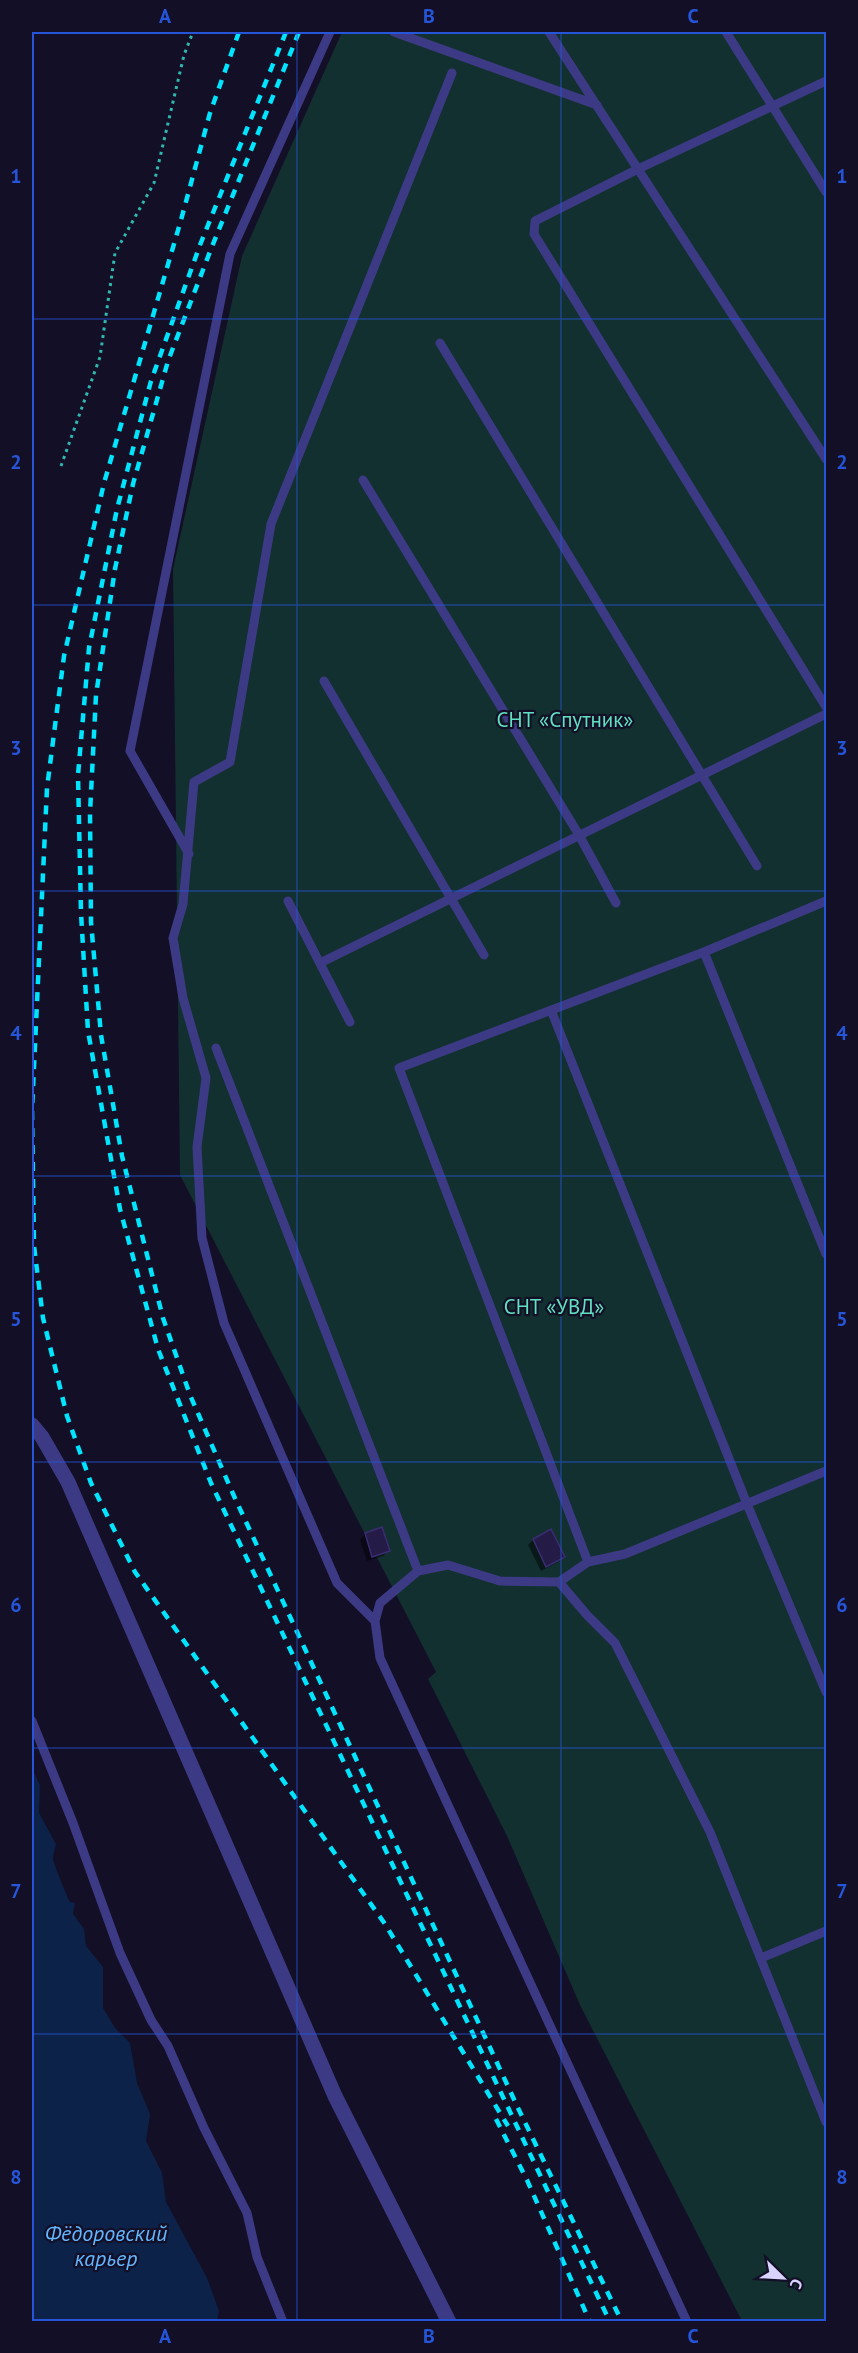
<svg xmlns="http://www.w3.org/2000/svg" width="858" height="2353" viewBox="0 0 858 2353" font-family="'PT Sans',sans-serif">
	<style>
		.green { fill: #12302f }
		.water { fill: #0c2248 }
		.shadow { fill: #0007 }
		.building { fill: #241b47; stroke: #3b2d73; stroke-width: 1.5 }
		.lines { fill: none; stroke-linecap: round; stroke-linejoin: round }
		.path { stroke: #2fb8b0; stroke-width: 3; stroke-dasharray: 3 4.5; stroke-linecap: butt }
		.service { stroke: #3d3a85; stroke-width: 9 }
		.minor { stroke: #3d3a85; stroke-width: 15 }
		.rail { stroke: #00e5ff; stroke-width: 4.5; stroke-dasharray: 9 8; stroke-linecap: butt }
		.grid { fill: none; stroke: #2655da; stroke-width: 1.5; stroke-opacity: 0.55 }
		.labels { text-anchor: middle; stroke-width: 4.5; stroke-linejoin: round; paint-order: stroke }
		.park-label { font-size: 21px; fill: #5fe0c0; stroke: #130f26 }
		.water-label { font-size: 22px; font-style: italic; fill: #62b6ff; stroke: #130f26 }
		.neatline { fill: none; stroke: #2655da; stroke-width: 2 }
		.grid-label { font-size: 20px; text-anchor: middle; font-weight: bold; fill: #2655da }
	</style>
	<rect width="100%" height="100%" fill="#130f26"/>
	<!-- green -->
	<path class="green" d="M342 32H826V2321H742L580 2005 507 1836 428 1679 436 1672 180 1175 173 569 242 256Z"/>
	<!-- water -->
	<path class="water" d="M32 1769 40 1785 39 1813 56 1844C55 1848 53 1855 53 1859 53 1862 68 1899 70 1902L75 1903 73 1914 84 1929 86 1946 103 1967V2008L115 2028 130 2043 137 2083 150 2114 146 2141 162 2173 166 2202 207 2278 219 2311 217 2321H32Z"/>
	<!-- shadow -->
	<path class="shadow" d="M381 1529 388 1551 383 1556 367 1561 360 1540 365 1534Z
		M533 1540 564 1557 558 1562 541 1571 528 1545Z"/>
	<!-- building -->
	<path class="building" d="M382 1527 390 1551 372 1557 365 1533Z
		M551 1529 565 1557 546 1567 533 1539Z"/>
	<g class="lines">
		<!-- path -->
		<path class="path" d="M61 466 100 357 115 253 154 183 184 55 193 32"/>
		<!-- service -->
		<path class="service" d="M394 32 597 105
			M549 32 826 459
			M726 32 826 192
			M452 73 271 524 230 762 194 782 183 904 173 938 183 998 206 1078 197 1147 202 1238 224 1323 337 1583 375 1621 380 1658 687 2322
			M826 81 638 169 535 221 534 234 826 707
			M440 343 757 866
			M363 480 579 835 616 903
			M324 681 484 955
			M189 854 130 751 230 254 330 32
			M288 901 350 1022
			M704 952 826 1254
			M320 963 826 714
			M551 1010 747 1504 826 1692
			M216 1048 418 1571
			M588 1562 399 1068 704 952 826 901
			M559 1582 587 1615 615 1643 710 1832 826 2122
			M375 1621 380 1603 418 1571 448 1565 500 1581 559 1582 588 1562 625 1554 826 1471
			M32 1721 73 1823 120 1953 151 2020 168 2046 204 2128 247 2213 257 2257 283 2322
			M761 1958 826 1931"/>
		<!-- minor -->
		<path class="minor" d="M32 1425 42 1437 68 1482 335 2096 449 2322"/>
		<!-- rail -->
		<path class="rail" d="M239 32 210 113 181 220 104 483 64 656 47 788 32 1110 34 1246 43 1318 67 1416 91 1483 135 1572 385 1924 508 2126
			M286 32 200 245 151 381 117 509 89 648 78 775 81 913 88 1031 120 1209 158 1349 211 1483 610 2322
			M299 32 211 249 168 361 133 484 115 569 96 695 90 813 91 922 101 1035 122 1156 163 1318 190 1395 234 1496 518 2108 622 2322
			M496 2119 527 2180 590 2322"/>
	</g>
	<!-- grid -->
	<path class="grid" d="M297 32V2322M561 32V2322M32 319H826M32 605H826M32 891H826M32 1176H826M32 1462H826M32 1748H826M32 2034H826"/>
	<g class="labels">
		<!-- park labels -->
		<g class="park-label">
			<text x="565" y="727">СНТ «Спутник»</text>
			<text x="554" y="1314">СНТ «УВД»</text>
		</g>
		<!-- water labels -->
		<g class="water-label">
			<text x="106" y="2241">Фёдоровский<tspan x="106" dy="25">карьер</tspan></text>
		</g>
	</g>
	<!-- border -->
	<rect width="858" height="2353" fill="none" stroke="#130f26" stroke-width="66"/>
	<!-- north arrow -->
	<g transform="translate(783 2278) rotate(114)" stroke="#130f26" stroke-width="4.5" paint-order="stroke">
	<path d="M0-4.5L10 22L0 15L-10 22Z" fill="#d9d4ff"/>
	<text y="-9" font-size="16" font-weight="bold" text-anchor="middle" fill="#d9d4ff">С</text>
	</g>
	<rect x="33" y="33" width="792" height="2287" class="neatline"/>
	<g class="grid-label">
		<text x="165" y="23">A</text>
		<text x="429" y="23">B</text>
		<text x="693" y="23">C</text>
		<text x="16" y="183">1</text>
		<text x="842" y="183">1</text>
		<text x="16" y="469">2</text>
		<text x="842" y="469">2</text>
		<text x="16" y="755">3</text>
		<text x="842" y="755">3</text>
		<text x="16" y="1040">4</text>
		<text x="842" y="1040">4</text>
		<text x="16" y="1326">5</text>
		<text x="842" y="1326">5</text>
		<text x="16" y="1612">6</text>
		<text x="842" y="1612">6</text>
		<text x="16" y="1898">7</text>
		<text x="842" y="1898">7</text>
		<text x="16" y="2184">8</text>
		<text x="842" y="2184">8</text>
		<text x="165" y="2343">A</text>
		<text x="429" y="2343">B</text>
		<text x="693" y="2343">C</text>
	</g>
</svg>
